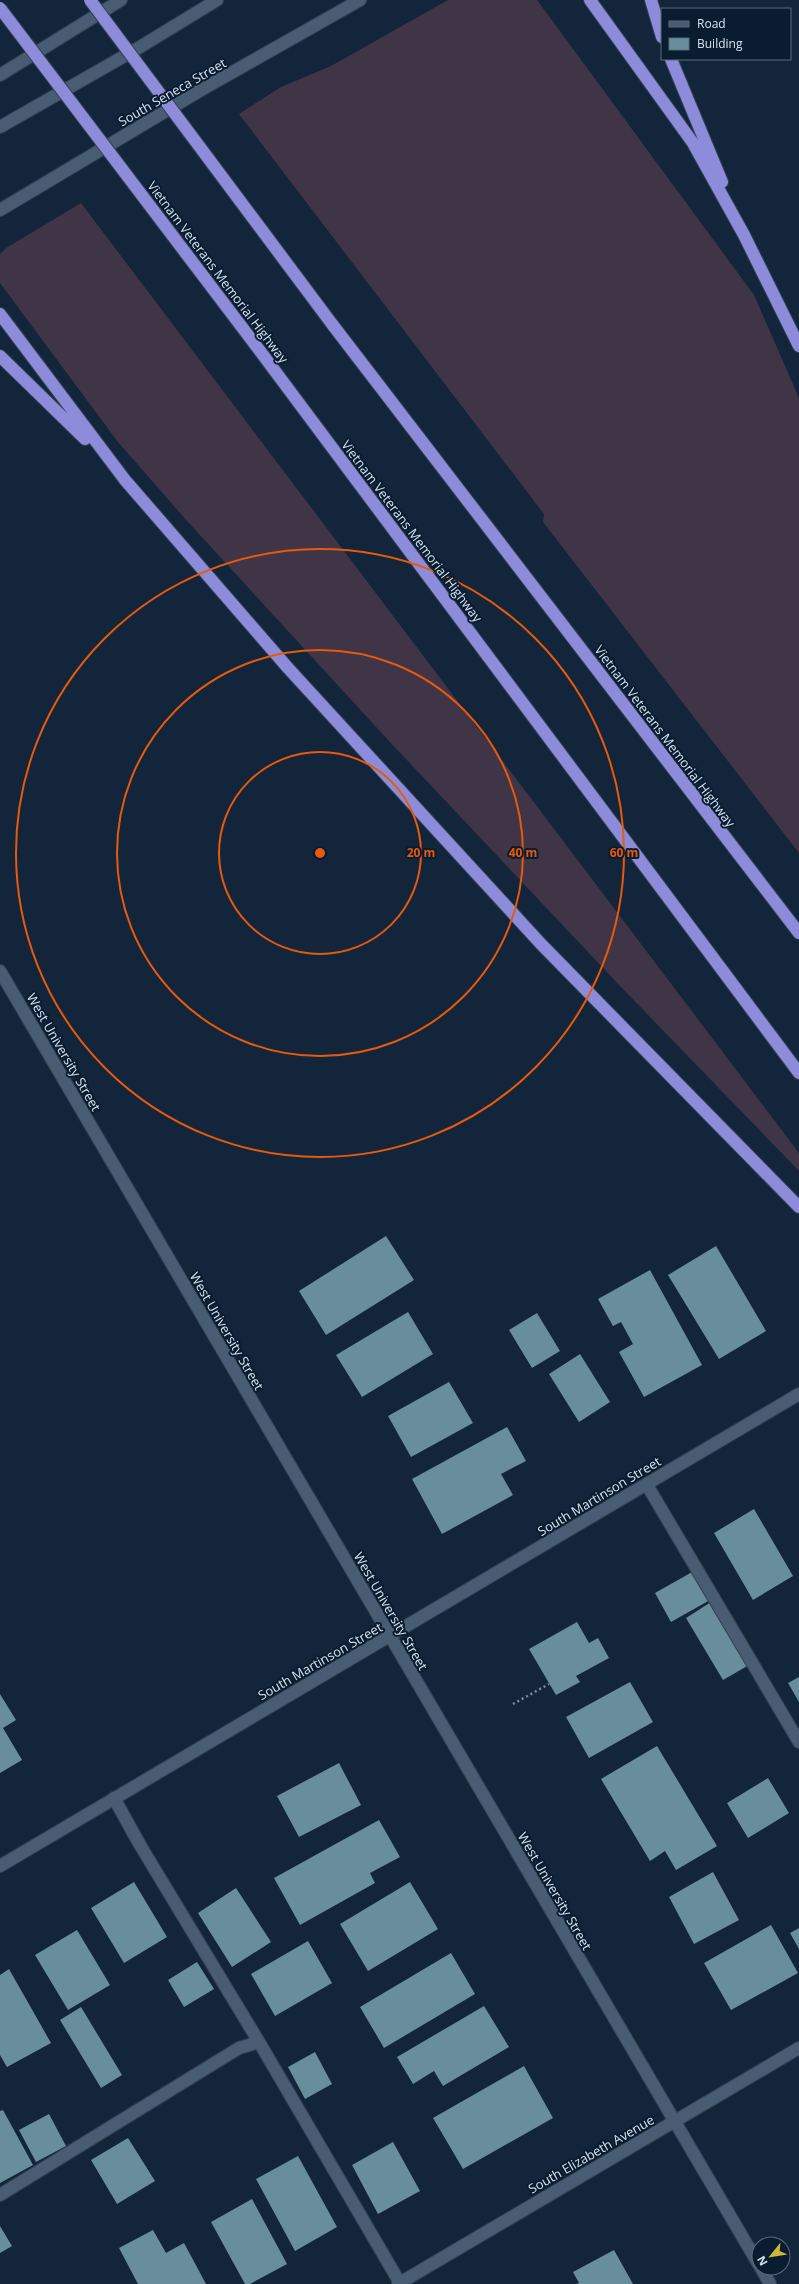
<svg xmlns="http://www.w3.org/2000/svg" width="799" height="2284" viewBox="0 0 799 2284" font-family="'Open Sans',sans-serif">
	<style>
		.grass { fill: #403546 }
		.building { fill: #698e9b }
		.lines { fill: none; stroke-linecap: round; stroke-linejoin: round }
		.lane-casing { stroke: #344152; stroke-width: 14 }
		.street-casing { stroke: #344152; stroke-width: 14 }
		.secondary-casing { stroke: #344152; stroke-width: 14 }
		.highway-casing { stroke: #344152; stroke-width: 14 }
		.path { stroke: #7d8c9d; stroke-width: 2.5; stroke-dasharray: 2 3; stroke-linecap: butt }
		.lane { stroke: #485c74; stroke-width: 12 }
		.street { stroke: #485c74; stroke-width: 12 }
		.secondary { stroke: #485c74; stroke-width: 12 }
		.highway { stroke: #8d8cdb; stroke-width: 12 }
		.highway-bridge-casing { stroke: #344152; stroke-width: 14; stroke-linecap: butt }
		.highway-bridge { stroke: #8d8cdb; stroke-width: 12 }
		.ring { fill: none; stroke: #e8590c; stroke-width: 2 }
		.labels { text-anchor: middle; stroke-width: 4; stroke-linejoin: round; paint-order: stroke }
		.street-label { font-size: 13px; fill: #d6e2f0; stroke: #0a1c30 }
		.centre { fill: #e8590c; stroke: #0a1c30; stroke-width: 2 }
		.ring-label { font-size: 12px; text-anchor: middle; font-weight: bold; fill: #e8590c; stroke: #0a1c30; stroke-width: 4; stroke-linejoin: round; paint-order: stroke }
	</style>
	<rect width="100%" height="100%" fill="#13253a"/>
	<!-- grass -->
	<path class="grass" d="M448 0H537L754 295 799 398V853L543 522 544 514 239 114 281 87 331 66Z
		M81 203 799 1153V1171L621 987 389 741 188 522 118 442 0 283V254L6 248Z"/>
	<!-- building -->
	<path class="building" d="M386 1236 414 1280 326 1335 299 1291Z
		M716 1246 766 1331 719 1359 668 1275Z
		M650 1270 702 1365 644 1397 619 1352 633 1344 621 1322 613 1326 598 1299Z
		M408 1312 433 1354 362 1397 336 1355Z
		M537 1313 560 1351 532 1368 509 1330Z
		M580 1354 610 1402 579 1422 549 1374Z
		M449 1382 473 1423 411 1457 388 1416Z
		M507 1427 526 1461 501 1474 513 1495 442 1534 412 1479Z
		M754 1509 793 1576 753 1600 714 1533Z
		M694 1571 710 1600 671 1622 655 1593Z
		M711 1602 749 1665 723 1680 686 1618Z
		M577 1622 589 1643 598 1638 609 1658 576 1676 580 1682 556 1695 529 1649Z
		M799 1677V1702L788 1683Z
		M630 1682 653 1722 589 1758 566 1717Z
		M0 1694 16 1720 3 1728 22 1760 0 1773Z
		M657 1746 717 1846 676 1870 665 1851 650 1861 601 1779Z
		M339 1763 361 1805 299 1837 277 1796Z
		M768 1778 789 1813 748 1838 727 1803Z
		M379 1820 400 1857 370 1873 375 1883 300 1925 274 1878Z
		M713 1872 739 1920 694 1944 669 1897Z
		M134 1882 167 1937 124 1963 91 1908Z
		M410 1882 438 1929 368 1971 340 1924Z
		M236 1888 271 1942 232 1967 198 1913Z
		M771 1925 798 1973 731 2010 704 1963Z
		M799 1928V1949L790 1933Z
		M77 1930 110 1985 68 2010 35 1955Z
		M308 1941 332 1983 275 2016 251 1974Z
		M451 1953 475 1994 384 2048 360 2007Z
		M197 1962 214 1989 184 2007 168 1980Z
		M9 1969 51 2043 7 2067 0 2055V1975Z
		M484 2006 509 2047 443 2086 434 2071 413 2084 397 2057Z
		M81 2007 122 2075 101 2088 60 2020Z
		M315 2052 332 2084 305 2099 288 2067Z
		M524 2066 553 2118 463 2169 433 2118Z
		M3 2110 33 2165 0 2183V2111Z
		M49 2114 66 2146 36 2162 19 2130Z
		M128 2138 155 2181 117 2204 91 2160Z
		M393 2142 420 2191 378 2214 352 2165Z
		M298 2156 337 2227 295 2251 256 2179Z
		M252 2199 287 2264 250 2284H245L211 2222Z
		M0 2226 12 2246 0 2253Z
		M153 2230 166 2253 184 2243 206 2284H138L119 2248Z
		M614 2250 633 2284H576L579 2283 573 2272Z"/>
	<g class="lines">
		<defs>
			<path id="lane" d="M647 1485 799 1742
				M114 1798 140 1845 259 2042
				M0 2195 239 2048 259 2042 400 2283"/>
			<path id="street" d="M0 971 759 2265
				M0 1866 799 1394
				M761 2268 770 2284
				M398 2284 799 2048"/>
			<path id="secondary" d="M0 75 121 0
				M0 127 135 50 217 0
				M0 210 201 90 360 0"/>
			<path id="highway" d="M590 0 693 143 744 235 799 346
				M651 0 662 37
				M671 59 722 182
				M0 314 125 480 288 668 541 944 799 1207
				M332 324 799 933
				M260 351 799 1073
				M0 356 85 439"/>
		</defs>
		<!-- lane casing -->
		<use href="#lane" class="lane-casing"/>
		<!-- street casing -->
		<use href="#street" class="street-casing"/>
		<!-- secondary casing -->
		<use href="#secondary" class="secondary-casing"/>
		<!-- highway casing -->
		<use href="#highway" class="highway-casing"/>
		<!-- path -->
		<path class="path" d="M513 1704 549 1684"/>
		<!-- lane -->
		<use href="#lane" class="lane"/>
		<!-- street -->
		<use href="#street" class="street"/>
		<!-- secondary -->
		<use href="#secondary" class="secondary"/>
		<!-- highway -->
		<use href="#highway" class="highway"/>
		<defs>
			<path id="highway-bridge" d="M90 0 332 324
				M0 8 260 351"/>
		</defs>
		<!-- highway-bridge casing -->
		<use href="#highway-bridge" class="highway-bridge-casing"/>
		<!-- highway-bridge -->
		<use href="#highway-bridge" class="highway-bridge"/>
	</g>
	<!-- distance rings -->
	<g class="ring">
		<circle cx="320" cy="853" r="101"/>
		<circle cx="320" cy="853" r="203"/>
		<circle cx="320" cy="853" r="304"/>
	</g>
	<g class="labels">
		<!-- street labels -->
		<g class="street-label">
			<text transform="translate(172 92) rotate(-30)" y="5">South Seneca Street</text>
			<text transform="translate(218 272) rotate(53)" y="5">Vietnam Veterans Memorial Highway</text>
			<text transform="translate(412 531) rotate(53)" y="5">Vietnam Veterans Memorial Highway</text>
			<text transform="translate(665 736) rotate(53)" y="5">Vietnam Veterans Memorial Highway</text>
			<text transform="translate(64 1052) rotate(60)" y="5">West University Street</text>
			<text transform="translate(227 1331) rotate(60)" y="5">West University Street</text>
			<text transform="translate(599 1496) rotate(-31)" y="5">South Martinson Street</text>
			<text transform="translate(391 1611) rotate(60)" y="5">West University Street</text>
			<text transform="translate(320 1661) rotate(-30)" y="5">South Martinson Street</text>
			<text transform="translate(555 1891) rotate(60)" y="5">West University Street</text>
			<text transform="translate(591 2154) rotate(-30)" y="5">South Elizabeth Avenue</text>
		</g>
	</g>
	<circle cx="320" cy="853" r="6" class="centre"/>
	<g class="ring-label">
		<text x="421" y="857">20 m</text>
		<text x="523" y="857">40 m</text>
		<text x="624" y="857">60 m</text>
	</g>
	<!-- legend -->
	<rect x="661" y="8" width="130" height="52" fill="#0a1c30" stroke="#5c6b7d"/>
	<rect x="669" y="21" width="20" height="6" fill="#485c74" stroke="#5c6b7d"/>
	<text x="697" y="28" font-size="12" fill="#d6e2f0">Road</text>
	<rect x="669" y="38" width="20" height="12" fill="#698e9b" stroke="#5c6b7d"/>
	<text x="697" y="48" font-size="12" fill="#d6e2f0">Building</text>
	<!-- north arrow -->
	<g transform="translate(771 2256) rotate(240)"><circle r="19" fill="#0a1c30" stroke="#5c6b7d"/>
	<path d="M0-3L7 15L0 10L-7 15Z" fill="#cfb837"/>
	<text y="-6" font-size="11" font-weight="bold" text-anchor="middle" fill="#d6e2f0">N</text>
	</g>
</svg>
